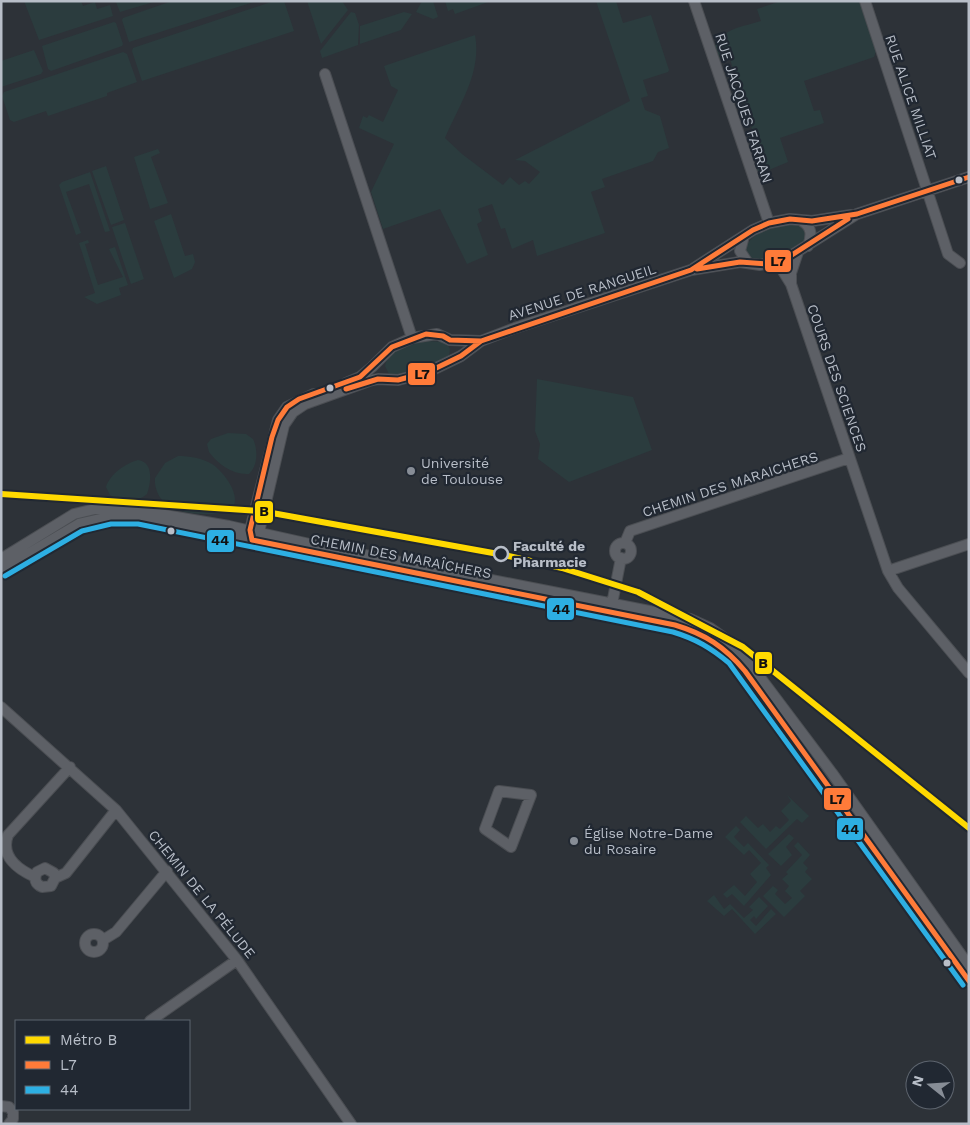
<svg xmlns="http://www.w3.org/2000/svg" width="970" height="1125" viewBox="0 0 970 1125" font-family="'Work Sans',sans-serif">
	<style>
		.green { fill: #2b3c3e }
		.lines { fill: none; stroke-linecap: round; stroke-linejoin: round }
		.minor-casing { stroke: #4b4e53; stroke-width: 12 }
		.minor { stroke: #5d6066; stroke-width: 10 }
		.bus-1-casing { stroke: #212832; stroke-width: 9 }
		.bus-2-casing { stroke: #212832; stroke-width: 9 }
		.bus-1 { stroke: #ff7b39; stroke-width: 5 }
		.bus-2 { stroke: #2dafe3; stroke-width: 5 }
		.metro-1-casing { stroke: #212832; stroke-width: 10 }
		.metro-1 { stroke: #ffd900; stroke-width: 6 }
		.bus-dot { fill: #b8bec8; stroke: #212832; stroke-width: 2 }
		.poi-dot { fill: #878d96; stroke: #212832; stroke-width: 2 }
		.stop-dot { fill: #212832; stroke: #b8bec8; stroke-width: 2.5 }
		.labels { text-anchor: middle; stroke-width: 4.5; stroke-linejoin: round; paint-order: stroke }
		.street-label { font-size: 14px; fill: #b8bec8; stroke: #212832 }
		.poi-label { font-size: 14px; fill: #b8bec8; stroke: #212832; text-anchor: start }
		.stop-label { font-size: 14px; font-weight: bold; fill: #b8bec8; stroke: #212832; text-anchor: start }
		.line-badge { stroke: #212832; stroke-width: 2 }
		.pale-badge-label { font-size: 14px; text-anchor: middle; font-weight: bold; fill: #111 }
	</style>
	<rect width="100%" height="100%" fill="#2d3238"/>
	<!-- green -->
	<path class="green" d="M24 1H81L83 6 95 2 97 9 110 5 113 16 39 40Z
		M119 1H157L120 12 116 2Z
		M172 1H257L129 42 122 20 123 18Z
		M274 1H284L294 31 142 81 132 51 133 48Z
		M307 1H342L348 10 321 44Z
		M422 1H433L438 17 433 19 416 12Z
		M445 1H491L455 14 453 9 448 11Z
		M596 1H616L623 23 651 15 669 70 668 72 643 80 648 96 641 98 645 110 660 116 669 148 658 152 653 161 602 179 605 187 591 192 605 233 537 256 533 240 512 249 505 228 501 229 492 204 478 209 482 221 477 224 488 255 467 264 440 209 383 229 371 192 394 144 359 128 363 116 367 118 369 115 383 122 398 90 391 86 384 66 475 35C482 73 459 105 445 138L462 154 503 185 510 177 519 185 525 181 529 184 540 172 525 161 515 160 630 101Z
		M781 1H861L877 48 874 57 804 81 814 111 820 110 824 123 780 138 788 162 764 172 760 179 755 164 762 161 729 56 720 60 715 46C724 28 742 27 761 21L757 9Z
		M351 12 355 13 359 25 358 45 322 58 320 51Z
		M404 12 412 14 401 30 360 44V26Z
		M114 22 116 23 123 44 122 46 51 71 48 69 42 46Z
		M34 50 43 71 41 74 1 87V61Z
		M123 52 127 54 137 82 107 93V96L48 116 46 111 14 122 10 120 2 96 4 92Z
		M158 149 160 153 151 157 168 203 150 209 134 157Z
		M106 166 124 220 111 225 92 171Z
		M90 172 110 231 105 232 89 184 66 192 81 233 76 235 59 185 62 182Z
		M171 214 185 256 193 254 195 262 192 269 174 278 154 221Z
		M125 223 144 279 131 284 112 227Z
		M793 224 805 228C805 232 807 237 805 240 800 253 758 265 747 256L745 249C751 231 777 226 793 224Z
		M88 240 89 243 85 244 98 285 123 277 109 249 115 247 128 285 119 288 121 295 97 304 84 297 95 293 79 243Z
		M426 341 446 342 450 349 449 356C436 363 403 380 389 374L385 366C388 350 412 344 426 341Z
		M537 379 633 397 652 450 569 482 538 459 540 444 535 431Z
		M228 433 246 434 253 439C258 449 258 466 249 474 232 475 218 464 209 452L207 444 211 439Z
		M178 456C189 456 202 458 212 464 222 470 244 497 231 509 220 518 178 514 167 505 159 499 154 488 155 478L165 463Z
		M138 460C154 462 151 483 147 494 137 503 120 502 110 495L106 487C110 474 126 463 138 460Z
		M787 795 809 816 802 823 797 819 766 849 740 822 746 816 758 828 763 824 770 832 776 826 780 829 789 820 781 811 791 801Z
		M736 826 740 830 734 837 744 847 748 843 769 865 766 868 771 875 744 906 732 894 727 898 723 894 734 885 745 896 757 882 750 874 761 863 749 850 744 855 725 837Z
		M789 834 794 838 786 847 792 855 781 866 768 854Z
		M798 842 810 855 803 863 808 868 805 872 812 879 800 891 805 896 784 917 763 896 773 886 778 890 775 894 785 904 792 898 785 891 789 886 782 879 788 874 786 872 802 855 794 846Z
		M714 895 724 909 730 904 744 918 753 910 749 907 759 897 768 906 756 919 754 916 750 920 756 926 771 909 776 914 755 934 732 909 724 916 707 901Z"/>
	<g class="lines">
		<defs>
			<path id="minor" d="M694 1 769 223
				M865 1 948 254 960 263
				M325 74 412 338
				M802 221C812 227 812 235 808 246
				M744 236 740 251 748 263
				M772 263 781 268 791 284 888 571 898 588 969 673
				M694 268 753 230 769 223 790 219 812 221 851 215
				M791 283V273L798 252
				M346 383 360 377 372 367 392 347 412 338 437 334 450 340 481 341
				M251 536 250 530 278 420 287 407 314 394
				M255 536 259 532 284 425 293 412 305 404 369 381 378 379 398 380 428 372 461 356 481 341 515 328 691 270 740 262 760 265 784 260 857 214 969 177
				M625 543 630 531 849 458
				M615 551a8 8 0 1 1 16 0a8 8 0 1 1-16 0Z
				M1 559 74 514 95 509H130L229 526 314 545 690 619 710 628 738 648 832 773 969 966
				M1 570 79 524 110 517H139L675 625 698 632 714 640 735 658 969 981
				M888 571 969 544
				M611 609 621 558
				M1 707 116 810 237 960 351 1124
				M499 791 531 795 511 847 485 829Z
				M35 877C17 869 0 856 8 835L70 767
				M55 878 54 873 45 868 37 872C34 879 35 884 42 887L51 886 55 878 66 873 116 810
				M85 943a9 9 0 1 1 18 0a9 9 0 1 1-18 0Z
				M103 940 116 932 167 871
				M150 1021 237 960
				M1 1106 9 1107 13 1112V1119L9 1124"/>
		</defs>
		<!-- minor casing -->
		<use href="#minor" class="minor-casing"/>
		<!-- minor -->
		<use href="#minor" class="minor"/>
		<defs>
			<path id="bus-1" d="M697 269 740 262 767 264 784 260 848 219
				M346 389 378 379 398 380 428 372 461 356 481 341 490 338
				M252 540 675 625C705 634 725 647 745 671L969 981
				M252 540 250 530 272 437 278 420 287 407 299 399 360 377 392 347 426 334 443 336 450 340 481 341 691 270 753 230 769 223 790 219 812 221 857 214 969 177"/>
			<path id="bus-2" d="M5 576 82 531 111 524H138L673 632C696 639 711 648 729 663L963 985"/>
		</defs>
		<!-- bus-1 casing -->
		<use href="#bus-1" class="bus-1-casing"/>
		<!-- bus-2 casing -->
		<use href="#bus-2" class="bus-2-casing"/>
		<!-- bus-1 -->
		<use href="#bus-1" class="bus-1"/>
		<!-- bus-2 -->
		<use href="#bus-2" class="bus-2"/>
		<defs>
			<path id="metro-1" d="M1 494 261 511 504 555 562 568 638 592 743 647 969 828"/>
		</defs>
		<!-- metro-1 casing -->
		<use href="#metro-1" class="metro-1-casing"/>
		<!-- metro-1 -->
		<use href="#metro-1" class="metro-1"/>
	</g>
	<!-- markers -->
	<g class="bus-dot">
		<circle cx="959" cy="180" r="4.5"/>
		<circle cx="330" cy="388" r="4.5"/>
		<circle cx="171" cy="531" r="4.5"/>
		<circle cx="947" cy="963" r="4.5"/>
	</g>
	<g class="poi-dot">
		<circle cx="411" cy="471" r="5"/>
		<circle cx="574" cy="841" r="5"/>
	</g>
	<circle class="stop-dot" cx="501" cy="554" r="7"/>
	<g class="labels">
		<!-- street labels -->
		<g class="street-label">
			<text transform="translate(911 97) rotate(71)" y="5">RUE ALICE MILLIAT</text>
			<text transform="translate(744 108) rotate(72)" y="5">RUE JACQUES FARRAN</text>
			<text transform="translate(582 292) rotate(-18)" y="5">AVENUE DE RANGUEIL</text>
			<text transform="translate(837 378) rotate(71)" y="5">COURS DES SCIENCES</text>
			<text transform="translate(730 484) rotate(-18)" y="5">CHEMIN DES MARAICHERS</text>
			<text transform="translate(401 556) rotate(11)" y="5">CHEMIN DES MARAÎCHERS</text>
			<text transform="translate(202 894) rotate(51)" y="5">CHEMIN DE LA PÉLUDE</text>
		</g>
		<!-- poi labels -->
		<g class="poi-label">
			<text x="421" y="468">Université<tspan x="421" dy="16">de Toulouse</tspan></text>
			<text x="584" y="838">Église Notre-Dame<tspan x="584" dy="16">du Rosaire</tspan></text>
		</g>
		<!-- stop labels -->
		<g class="stop-label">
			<text x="513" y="551">Faculté de<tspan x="513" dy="16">Pharmacie</tspan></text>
		</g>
	</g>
	<g class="line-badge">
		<rect x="764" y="249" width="28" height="24" rx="5" fill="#ff7b39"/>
		<rect x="407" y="362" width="29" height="24" rx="5" fill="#ff7b39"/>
		<rect x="254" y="500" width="20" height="24" rx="5" fill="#ffd900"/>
		<rect x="206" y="529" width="29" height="24" rx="5" fill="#2dafe3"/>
		<rect x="546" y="597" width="29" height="24" rx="5" fill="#2dafe3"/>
		<rect x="754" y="651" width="19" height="24" rx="5" fill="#ffd900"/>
		<rect x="823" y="787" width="29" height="24" rx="5" fill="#ff7b39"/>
		<rect x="836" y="817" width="28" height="24" rx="5" fill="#2dafe3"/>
	</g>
	<g class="pale-badge-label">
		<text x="778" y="266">L7</text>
		<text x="422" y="379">L7</text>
		<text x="264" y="516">B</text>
		<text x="220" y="545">44</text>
		<text x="561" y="614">44</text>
		<text x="763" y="668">B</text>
		<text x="837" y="804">L7</text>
		<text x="850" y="834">44</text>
	</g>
	<!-- border -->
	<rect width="970" height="1125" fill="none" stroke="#b8bec8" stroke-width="5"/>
	<!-- legend -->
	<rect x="15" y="1020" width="175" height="90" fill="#212832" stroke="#5d646e"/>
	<rect x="25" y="1036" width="25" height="8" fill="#ffd900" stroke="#5d646e"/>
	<text x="60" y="1045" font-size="15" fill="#b8bec8">Métro B</text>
	<rect x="25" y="1061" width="25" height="8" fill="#ff7b39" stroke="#5d646e"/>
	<text x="60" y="1070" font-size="15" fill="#b8bec8">L7</text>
	<rect x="25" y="1086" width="25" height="8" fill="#2dafe3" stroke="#5d646e"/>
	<text x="60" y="1095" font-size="15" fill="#b8bec8">44</text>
	<!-- north arrow -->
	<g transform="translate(930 1085) rotate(287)"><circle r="24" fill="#212832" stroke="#5d646e"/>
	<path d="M0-4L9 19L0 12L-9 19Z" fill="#878d96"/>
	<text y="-8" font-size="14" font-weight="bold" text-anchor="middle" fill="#b8bec8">N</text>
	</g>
</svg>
